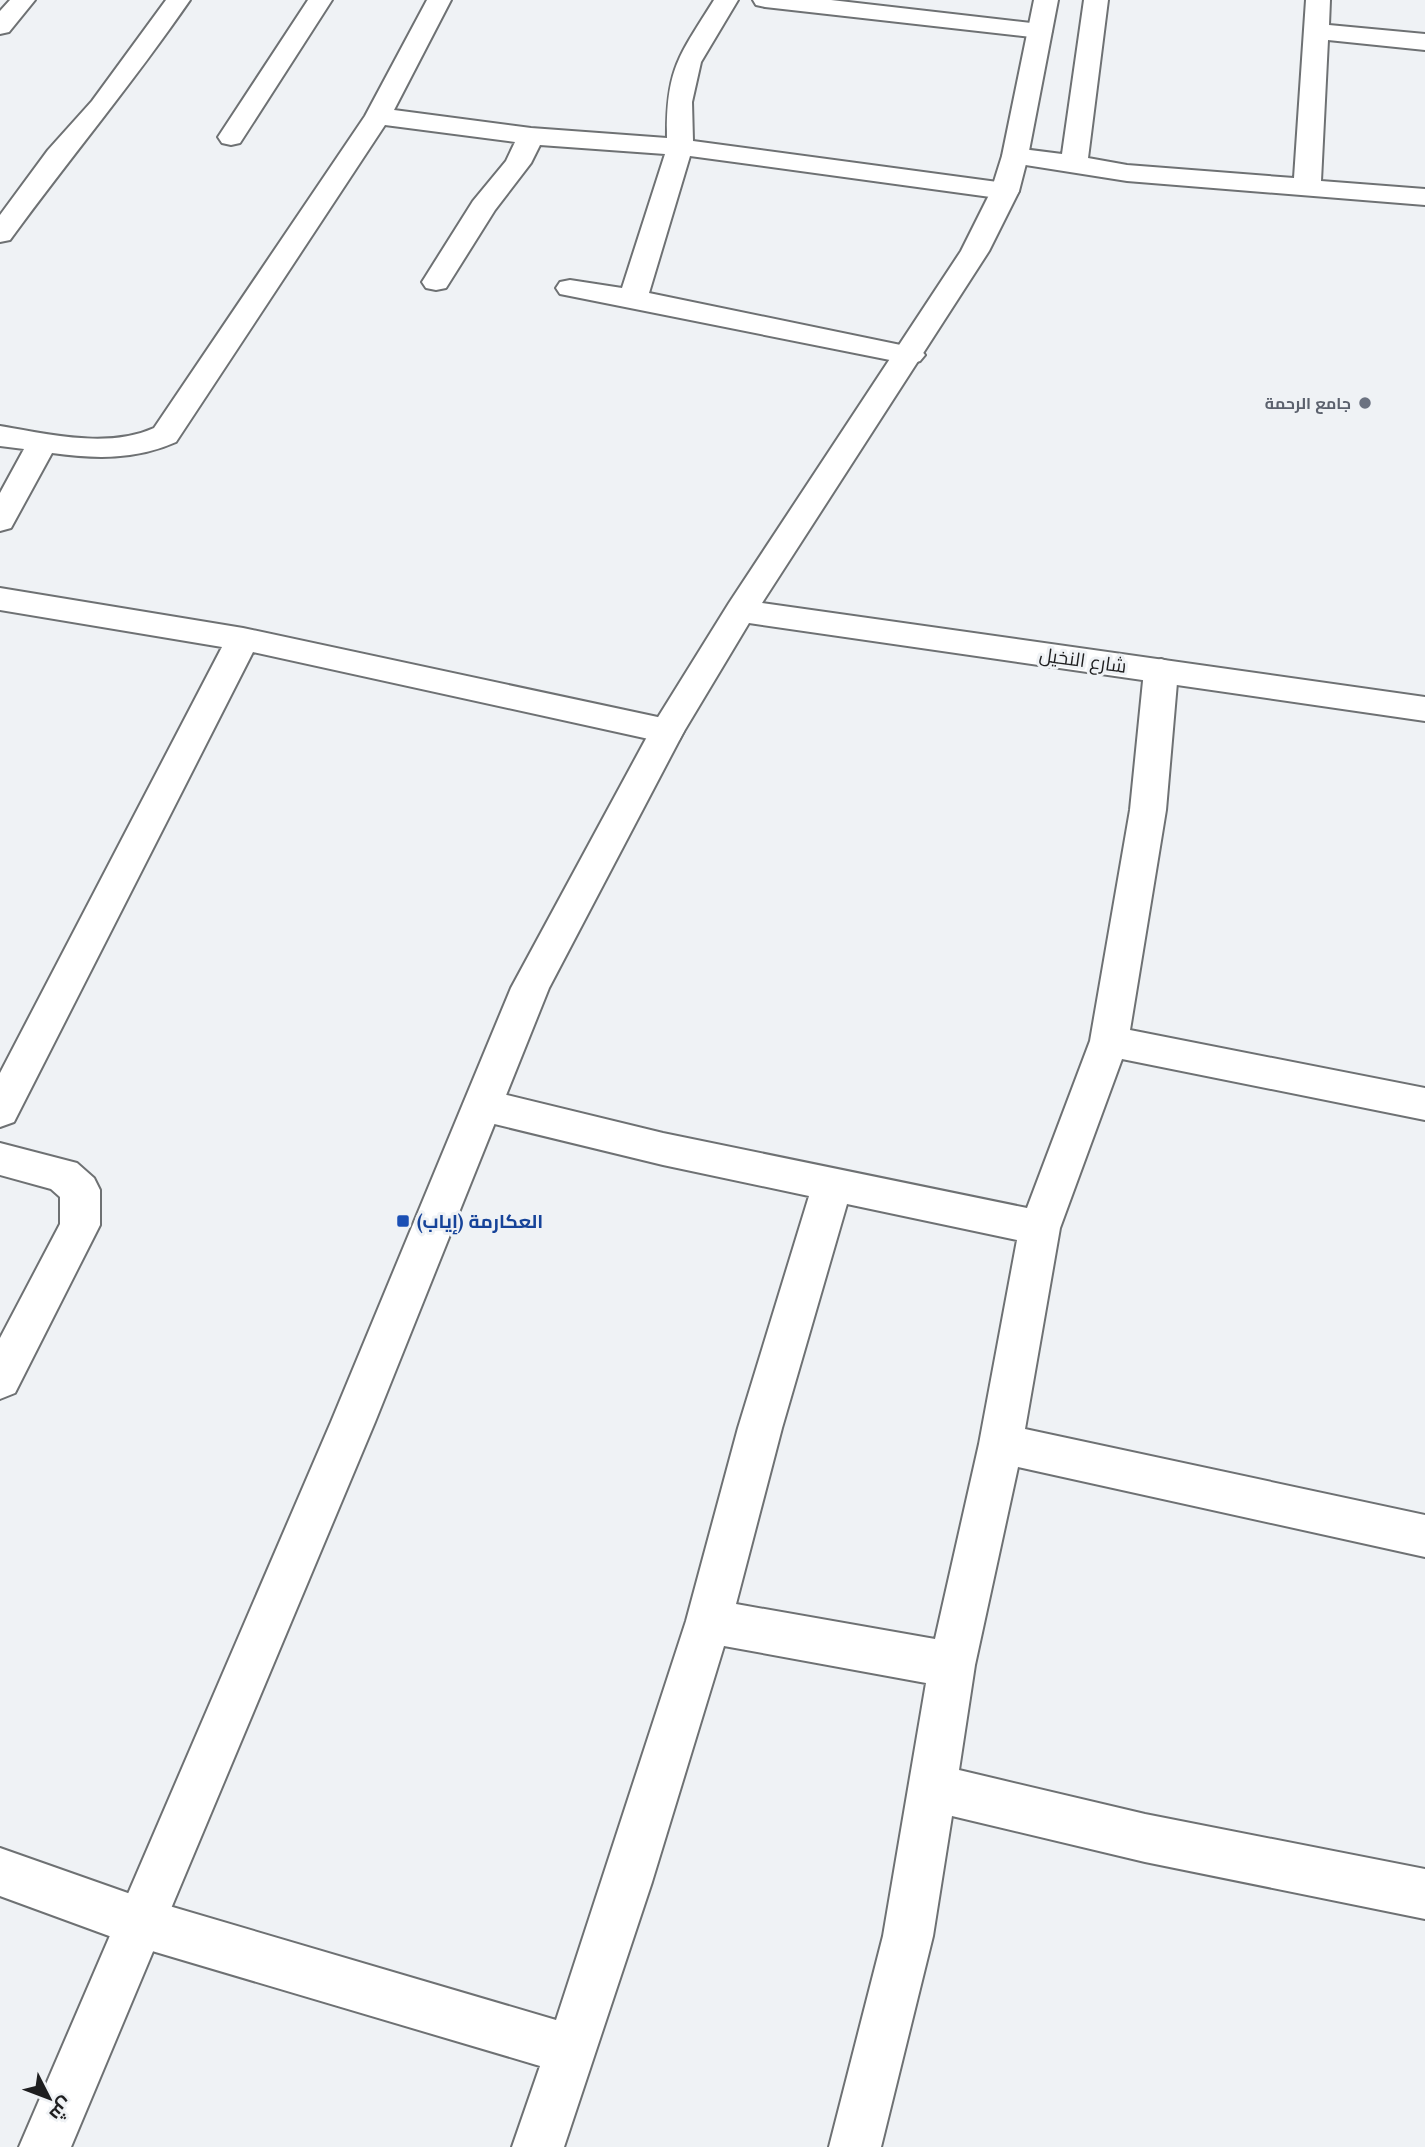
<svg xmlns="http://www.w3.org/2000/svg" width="1425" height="2147" viewBox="0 0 1425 2147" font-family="Lora,Cairo,serif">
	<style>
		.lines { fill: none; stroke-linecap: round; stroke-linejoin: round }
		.minor-casing { stroke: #6e7173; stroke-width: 4 }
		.secondary-casing { stroke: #6e7173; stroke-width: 4 }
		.minor { fill: #fff; fill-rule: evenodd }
		.secondary { fill: #fff; fill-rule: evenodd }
		.worship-dot { fill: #6b7280; stroke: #eff2f5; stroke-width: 2.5 }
		.transit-dot { fill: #1a4fb4; stroke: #eff2f5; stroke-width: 2.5 }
		.labels { text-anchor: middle; stroke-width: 6; stroke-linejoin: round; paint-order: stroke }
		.far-worship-label { font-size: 16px; font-weight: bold; fill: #5b616d; stroke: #eff2f5; text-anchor: end }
		.street-label { font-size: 19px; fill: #1e1e1f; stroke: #eff2f5 }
		.transit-label { font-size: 19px; font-weight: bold; fill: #164399; stroke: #eff2f5; text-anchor: start }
	</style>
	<rect width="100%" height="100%" fill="#eff2f5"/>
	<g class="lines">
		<defs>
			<path id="minor" d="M10 0H35L9 32 0 34V11Z
				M166 0H190C133 83 69 159 10 240L0 242V215L48 150 92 101Z
				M308 0H332L240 143 231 145 222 143 218 137Z
				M427 0H451L394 110 531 128 667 138C666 69 679 56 714 0H738L701 62 692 102 693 141 1005 183 1015 185 1019 191 1015 197 1005 199 690 156 649 293 920 349 925 355 920 361 910 364 560 294 556 288 560 282 570 280 622 288 665 154 540 145 531 163 495 210 446 288 436 290 426 288 422 282 473 201 506 161 515 142 385 125 176 442C136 460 95 459 52 453L11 528 0 531V493L24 449 0 446V426C48 434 108 449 154 428L365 116Z
				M753 0H831L1040 24 1049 26 1052 31 1049 36 1040 38 765 7 756 5Z
				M1084 0H1108L1088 158 1127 165 1294 178 1306 0H1330L1329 25 1425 34V50L1328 40 1321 181 1425 189V205L1127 181 1006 162 1002 156 1006 150 1015 148 1062 154Z
				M0 588 243 628 667 719 679 722 684 731 679 740 667 743 253 652 14 1122 0 1127V1073L222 647 0 610Z
				M1161 659 1173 663 1178 671 1166 810 1130 1030 1425 1088V1120L1122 1059 1060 1228 1025 1429 1425 1515V1557L1018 1467 975 1665 959 1770 1145 1814 1425 1869V1919L1145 1862 952 1816 933 1936 881 2147H829L883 1936 926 1683 724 1646 652 1882 564 2147H512L540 2066 142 1948 0 1896V1848L142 1898 556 2020 686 1621 738 1428 809 1196 663 1165 482 1121 468 1116 463 1105 468 1094 482 1089 663 1133 1027 1208 1090 1041 1130 810 1144 671 1149 663ZM847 1204 1017 1240 979 1444 935 1639 736 1604 782 1428Z
				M0 1143 77 1163 94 1178 100 1190V1225L15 1393 0 1399V1338L60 1224V1197L51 1189 0 1175Z"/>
			<path id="secondary" d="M1034 0H1058L1028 156 1019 191 989 251 762 603 1425 697V721L749 623 683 733 549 988 375 1422 71 2147H19L331 1422 511 988 655 722 729 603 961 251 991 191 1002 156Z"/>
		</defs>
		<!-- minor casing -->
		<use href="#minor" class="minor-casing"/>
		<!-- secondary casing -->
		<use href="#secondary" class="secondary-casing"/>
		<!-- minor -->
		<use href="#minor" class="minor"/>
		<!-- secondary -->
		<use href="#secondary" class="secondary"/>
	</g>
	<!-- markers -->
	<circle class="worship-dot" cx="1365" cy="403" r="7"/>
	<rect class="transit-dot" x="396" y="1214" width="14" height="14" rx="3.5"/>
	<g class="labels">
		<!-- far-worship labels -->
		<g class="far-worship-label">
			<text x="1351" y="409">جامع الرحمة</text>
		</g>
		<!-- street labels -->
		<g class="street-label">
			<text transform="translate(1083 660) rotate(8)" y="7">شارع النخيل</text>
		</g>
		<!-- transit labels -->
		<g class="transit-label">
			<text x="417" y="1228">العكارمة (إياب)</text>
		</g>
	</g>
	<!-- north arrow -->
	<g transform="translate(49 2098) rotate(132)" stroke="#eff2f5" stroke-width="5" paint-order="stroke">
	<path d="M0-5L12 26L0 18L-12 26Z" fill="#1e1e1f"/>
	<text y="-10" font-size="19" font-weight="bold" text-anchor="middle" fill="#1e1e1f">ش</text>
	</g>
</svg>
